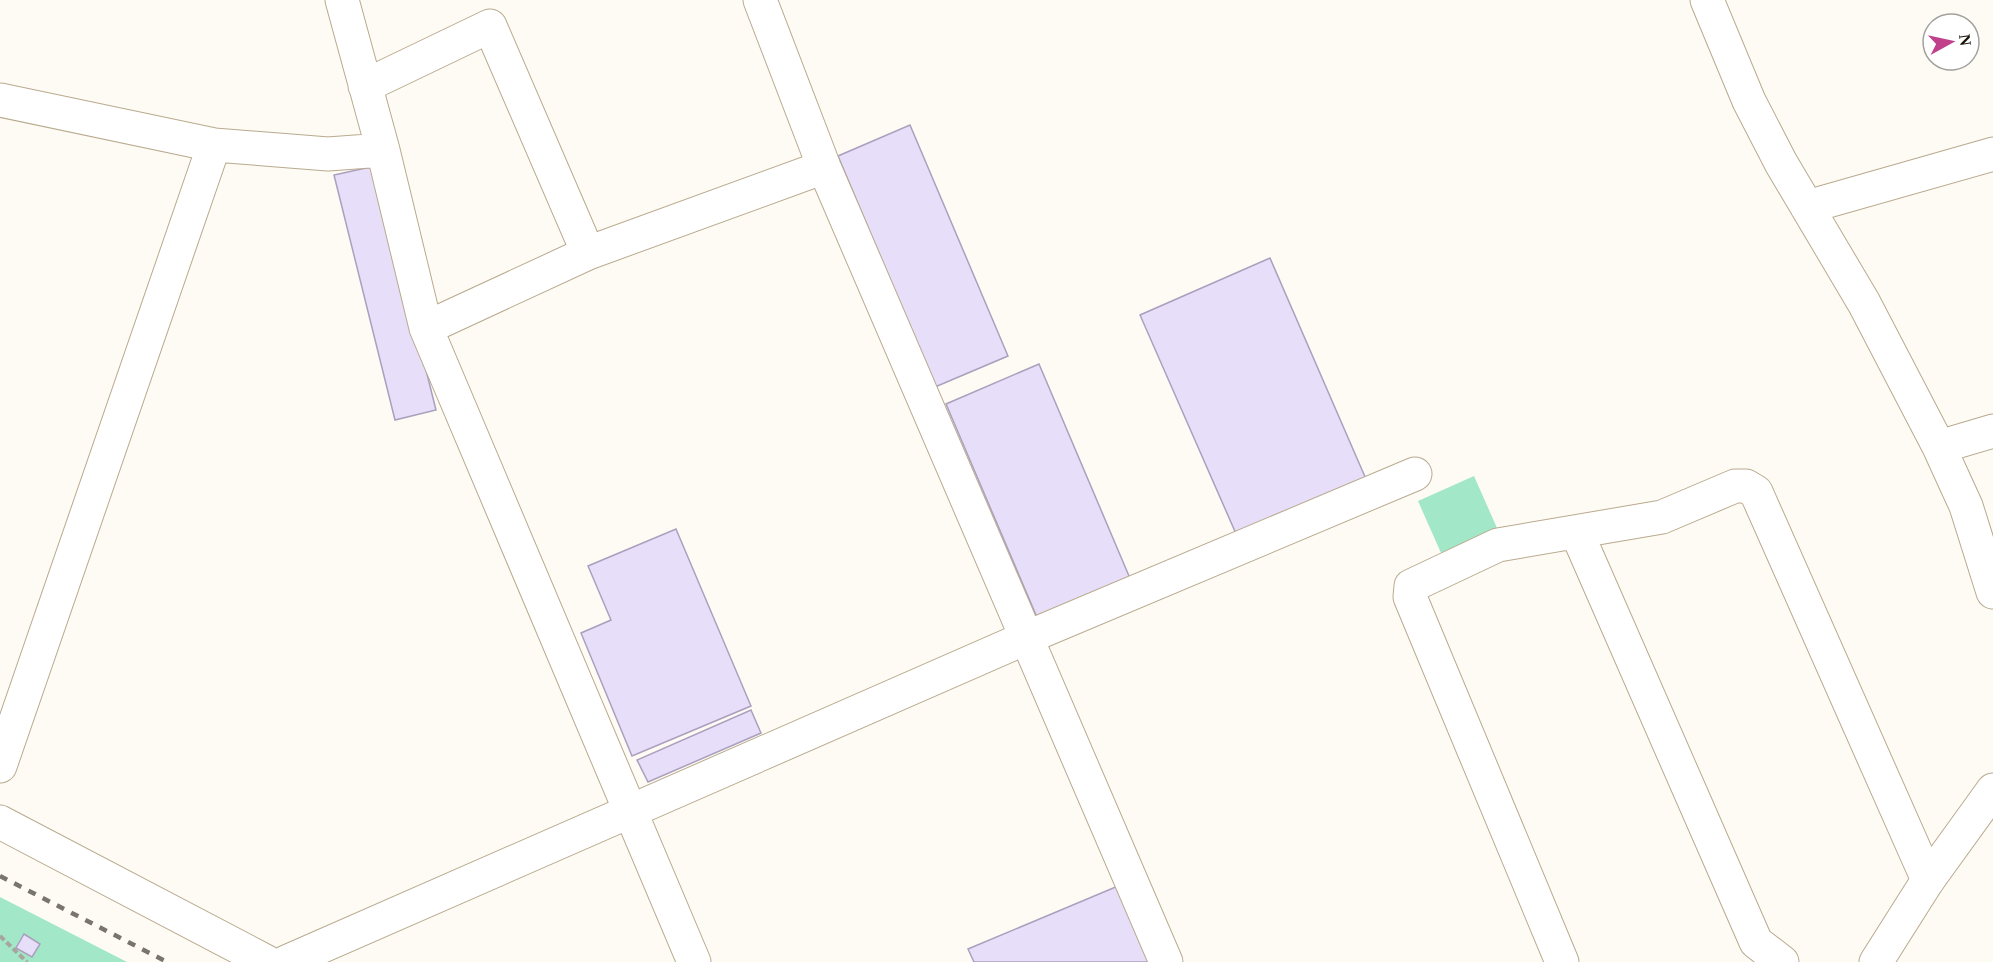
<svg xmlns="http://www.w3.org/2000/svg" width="1993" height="962" viewBox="0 0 1993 962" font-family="Georgia,serif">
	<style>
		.green { fill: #a2e7c7 }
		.building { fill: #e7defa; stroke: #aaa0bd; stroke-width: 1.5 }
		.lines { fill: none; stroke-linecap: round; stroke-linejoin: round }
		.street-casing { stroke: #b9aa8e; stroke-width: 35 }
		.secondary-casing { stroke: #b9aa8e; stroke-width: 35 }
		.path { stroke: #a8a59d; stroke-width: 4; stroke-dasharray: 6 3; stroke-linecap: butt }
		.street { stroke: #fff; stroke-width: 33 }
		.secondary { stroke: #fff; stroke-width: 33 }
		.rail { stroke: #79756c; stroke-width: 4.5; stroke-dasharray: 8 8; stroke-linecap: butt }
	</style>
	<rect width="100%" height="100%" fill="#fefbf5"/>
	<!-- green -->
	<path class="green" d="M1474 476 1497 528 1441 553 1418 501Z
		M0 897 127 962H0Z"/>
	<!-- building -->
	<path class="building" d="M910 125 1008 356 935 387 838 156Z
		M375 166 436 410 395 420 334 175Z
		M1270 258 1366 479 1237 536 1140 315Z
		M1039 364 1132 583 1039 622 946 404Z
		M676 529 751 706 632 756 581 633 611 620 588 566Z
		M751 710 761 733 648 782 637 760Z
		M1118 886 1150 962H974L968 949Z
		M24 934 40 944 32 957 16 948Z"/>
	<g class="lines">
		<defs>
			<path id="street" d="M342 0 383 150 426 328 694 962
				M760 0 824 167 1166 962
				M1707 0 1749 101 1781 163 1864 303 1939 447 1966 506 1993 592
				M365 86 490 26 588 253
				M0 100 214 145 328 154 383 150
				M1807 207 1993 154
				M426 328 588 253 824 167
				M1939 447 1993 431
				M1577 533 1756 942 1782 962
				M0 766 214 145
				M286 962 1028 637 1415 474
				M1562 962 1410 597 1411 586 1498 545 1662 517 1735 486H1746L1756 492 1928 880"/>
			<path id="secondary" d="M0 822 267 962
				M1876 962 1928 880 1993 790"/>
		</defs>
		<!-- street casing -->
		<use href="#street" class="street-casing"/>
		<!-- secondary casing -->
		<use href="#secondary" class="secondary-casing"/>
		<!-- path -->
		<path class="path" d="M0 936 27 962"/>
		<!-- street -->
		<use href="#street" class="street"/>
		<!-- secondary -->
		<use href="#secondary" class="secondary"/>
		<!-- rail -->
		<path class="rail" d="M0 876 167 962"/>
	</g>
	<!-- north arrow -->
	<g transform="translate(1951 42) rotate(82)"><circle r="28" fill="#ffffff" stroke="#a3a19d" stroke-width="1.5"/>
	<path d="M0-4.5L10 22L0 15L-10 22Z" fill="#c0408b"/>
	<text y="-9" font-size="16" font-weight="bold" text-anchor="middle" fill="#191409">N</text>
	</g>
</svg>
